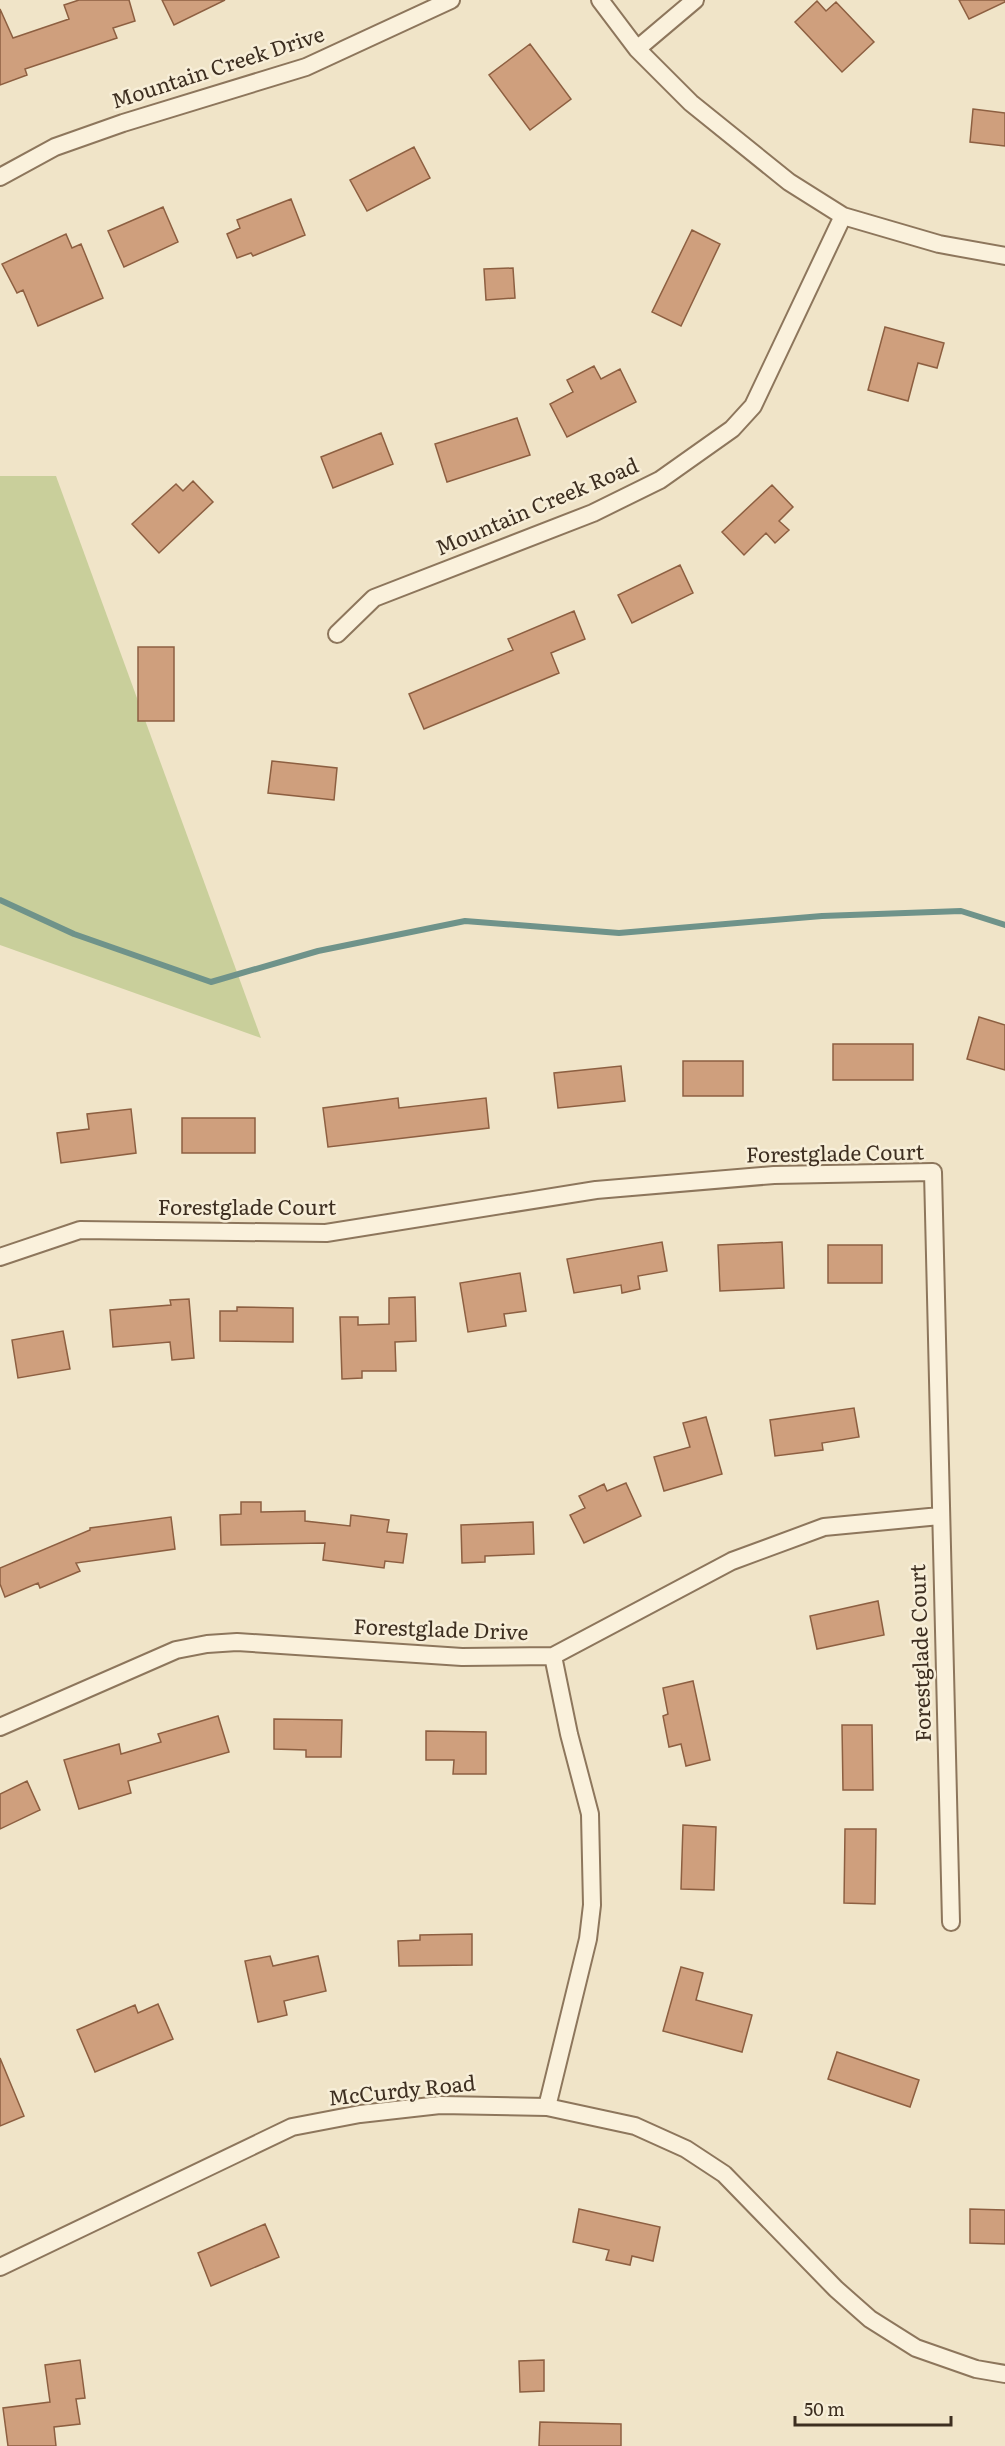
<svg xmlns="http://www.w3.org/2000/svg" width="1005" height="2446" viewBox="0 0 1005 2446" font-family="Literata,serif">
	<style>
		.green { fill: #c9cf9b }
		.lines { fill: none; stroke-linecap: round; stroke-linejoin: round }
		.stream { stroke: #6f938a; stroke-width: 6 }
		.building { fill: #cf9f7d; stroke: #8d5f41; stroke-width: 1.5 }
		.street-casing { stroke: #8d765c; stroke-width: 20 }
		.street { stroke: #faf1dc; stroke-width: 16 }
		.labels { text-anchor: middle; stroke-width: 5; stroke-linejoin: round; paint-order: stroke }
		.street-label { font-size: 21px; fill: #3d2e20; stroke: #f7eed8 }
	</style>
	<rect width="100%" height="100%" fill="#f0e4c8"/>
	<!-- green -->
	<path class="green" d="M0 476H56L261 1038 0 945Z"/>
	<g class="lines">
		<!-- stream -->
		<path class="stream" d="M0 900 74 934 211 982 318 951 465 921 619 933 822 916 961 911 1005 925"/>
	</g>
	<!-- building -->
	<path class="building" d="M79 0H129L135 21 113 28 117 38 25 69 27 75 0 85V9L13 38 69 19 64 5Z
		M162 0H225L174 25Z
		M959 0H1005V2L969 19Z
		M817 1 826 11 836 2 874 42 842 72 795 22Z
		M530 44 571 99 530 130 489 75Z
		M973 109 1005 113V146L970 142Z
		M414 147 430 178 367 211 350 180Z
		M291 199 305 235 253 256 251 253 237 258 227 234 240 228 237 220Z
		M163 207 178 242 124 267 108 231Z
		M692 230 720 244 681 326 652 312Z
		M66 234 72 248 81 244 103 298 38 326 23 290 17 293 2 264Z
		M513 268 515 298 486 300 484 269Z
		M885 327 944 343 937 368 918 363 908 401 868 390Z
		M594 366 601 379 620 369 636 402 567 437 550 404 573 392 567 380Z
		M517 418 530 455 447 482 435 444Z
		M381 433 393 464 333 488 321 457Z
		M193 481 213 502 159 553 132 524 176 484 183 491Z
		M772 485 793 507 779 521 789 530 775 543 766 533 744 555 722 532Z
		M680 565 693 593 632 623 618 595Z
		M574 611 585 639 551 653 559 673 424 729 409 694 513 650 508 639Z
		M138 647H174V721H138Z
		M272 761 337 768 334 800 268 793Z
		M979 1017 1005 1025V1070L967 1059Z
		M833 1044H913V1080H833Z
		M683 1061H743V1096H683Z
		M621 1066 625 1101 558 1108 554 1073Z
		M398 1098 399 1108 486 1098 489 1128 328 1147 323 1108Z
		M131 1109 136 1153 61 1163 57 1133 89 1129 87 1114Z
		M182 1118H255V1153H182Z
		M662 1242 667 1271 638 1276 640 1289 622 1293 621 1285 574 1293 567 1259Z
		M782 1242 784 1288 720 1291 718 1245Z
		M828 1245H882V1283H828Z
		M520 1273 526 1311 504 1314 506 1326 468 1332 460 1283Z
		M415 1297 416 1341 395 1342 396 1371H362V1378L342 1379 340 1317H358V1325L389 1324V1298Z
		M189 1299 194 1358 172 1360 170 1342 113 1347 110 1310 171 1305 170 1300Z
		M237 1307 293 1308V1342L220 1341V1311H237Z
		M63 1331 70 1369 18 1378 12 1340Z
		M854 1408 859 1437 822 1443 823 1450 775 1456 770 1420Z
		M706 1417 722 1474 664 1491 654 1457 690 1447 683 1423Z
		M626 1483 641 1516 584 1543 570 1515 585 1508 579 1496 604 1484 607 1491Z
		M241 1502H261V1512L305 1511V1521L350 1526 351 1515 389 1520 387 1532 407 1534 403 1563 385 1561 384 1568 323 1560 325 1543 221 1545 220 1515 241 1514Z
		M171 1517 175 1549 76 1563 80 1571 40 1588 38 1583 5 1597 0 1584V1568L90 1530V1528Z
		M533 1522 534 1554 485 1556V1562L462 1563 461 1525Z
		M878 1601 884 1635 817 1649 810 1616Z
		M693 1681 710 1760 686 1766 681 1744 669 1747 663 1716 668 1714 663 1688Z
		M218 1716 229 1752 128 1781 131 1793 79 1809 64 1760 119 1744 121 1754 161 1742 158 1734Z
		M274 1719 342 1720 341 1757H306V1750L274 1749Z
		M842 1725H872L873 1790H843Z
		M426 1731 486 1732V1774H453L454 1760H426Z
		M27 1781 40 1810 0 1829V1794Z
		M683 1825 716 1827 714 1890 681 1889Z
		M845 1829H876L875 1904 844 1903Z
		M472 1934V1965L399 1966 398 1941 420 1940V1935Z
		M270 1956 273 1966 318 1956 326 1991 284 2001 287 2015 258 2022 245 1961Z
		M681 1967 703 1973 696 2000 752 2015 742 2052 663 2031Z
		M158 2004 173 2039 95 2072 77 2030 135 2005 138 2013Z
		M837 2052 919 2080 910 2107 828 2079Z
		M0 2058 24 2116 0 2126Z
		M579 2209 660 2227 653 2261 632 2256 630 2265 606 2260 609 2250 573 2242Z
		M970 2209 1005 2210V2244L970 2243Z
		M265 2224 279 2257 211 2286 198 2253Z
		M80 2360 85 2398 76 2399 80 2424 54 2427 56 2446H8L3 2408 50 2402 45 2365Z
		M544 2360V2391L520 2392 519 2361Z
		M540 2422 621 2424V2446H539Z"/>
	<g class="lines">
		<defs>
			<path id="street" d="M600 0 637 49 691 103 789 182 843 216 939 244 1005 256
				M637 49 695 0
				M0 177 55 147 123 123 306 67 451 0
				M337 634 374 598 593 513 660 480 732 429 753 406 843 216
				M0 1257 80 1230 326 1233 596 1190 774 1175 933 1172 951 1922
				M0 1727 176 1650 207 1644 237 1642 462 1657 553 1656 732 1561 824 1527 940 1516
				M547 2107 588 1939 592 1905 590 1814 569 1734 553 1656
				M0 2267 292 2127 360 2114 440 2105 547 2107 635 2126 686 2149 724 2174 836 2289 870 2319 916 2348 976 2369 1005 2374"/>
		</defs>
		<!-- street casing -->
		<use href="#street" class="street-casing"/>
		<!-- street -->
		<use href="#street" class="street"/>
	</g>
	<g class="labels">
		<!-- street labels -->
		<g class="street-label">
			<text transform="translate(218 68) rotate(-18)" y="7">Mountain Creek Drive</text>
			<text transform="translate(537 507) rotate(-23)" y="7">Mountain Creek Road</text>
			<text transform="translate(835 1154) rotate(-1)" y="7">Forestglade Court</text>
			<text x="247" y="1215">Forestglade Court</text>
			<text transform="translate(441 1630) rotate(2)" y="7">Forestglade Drive</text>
			<text transform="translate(921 1653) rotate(-92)" y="7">Forestglade Court</text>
			<text transform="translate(402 2091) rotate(-6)" y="7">McCurdy Road</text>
		</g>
	</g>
	<!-- scale -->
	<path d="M795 2416v9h156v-9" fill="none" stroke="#3d2e20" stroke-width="3"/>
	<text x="804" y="2416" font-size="18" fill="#3d2e20" stroke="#f7eed8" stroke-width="4.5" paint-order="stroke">50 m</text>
</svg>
